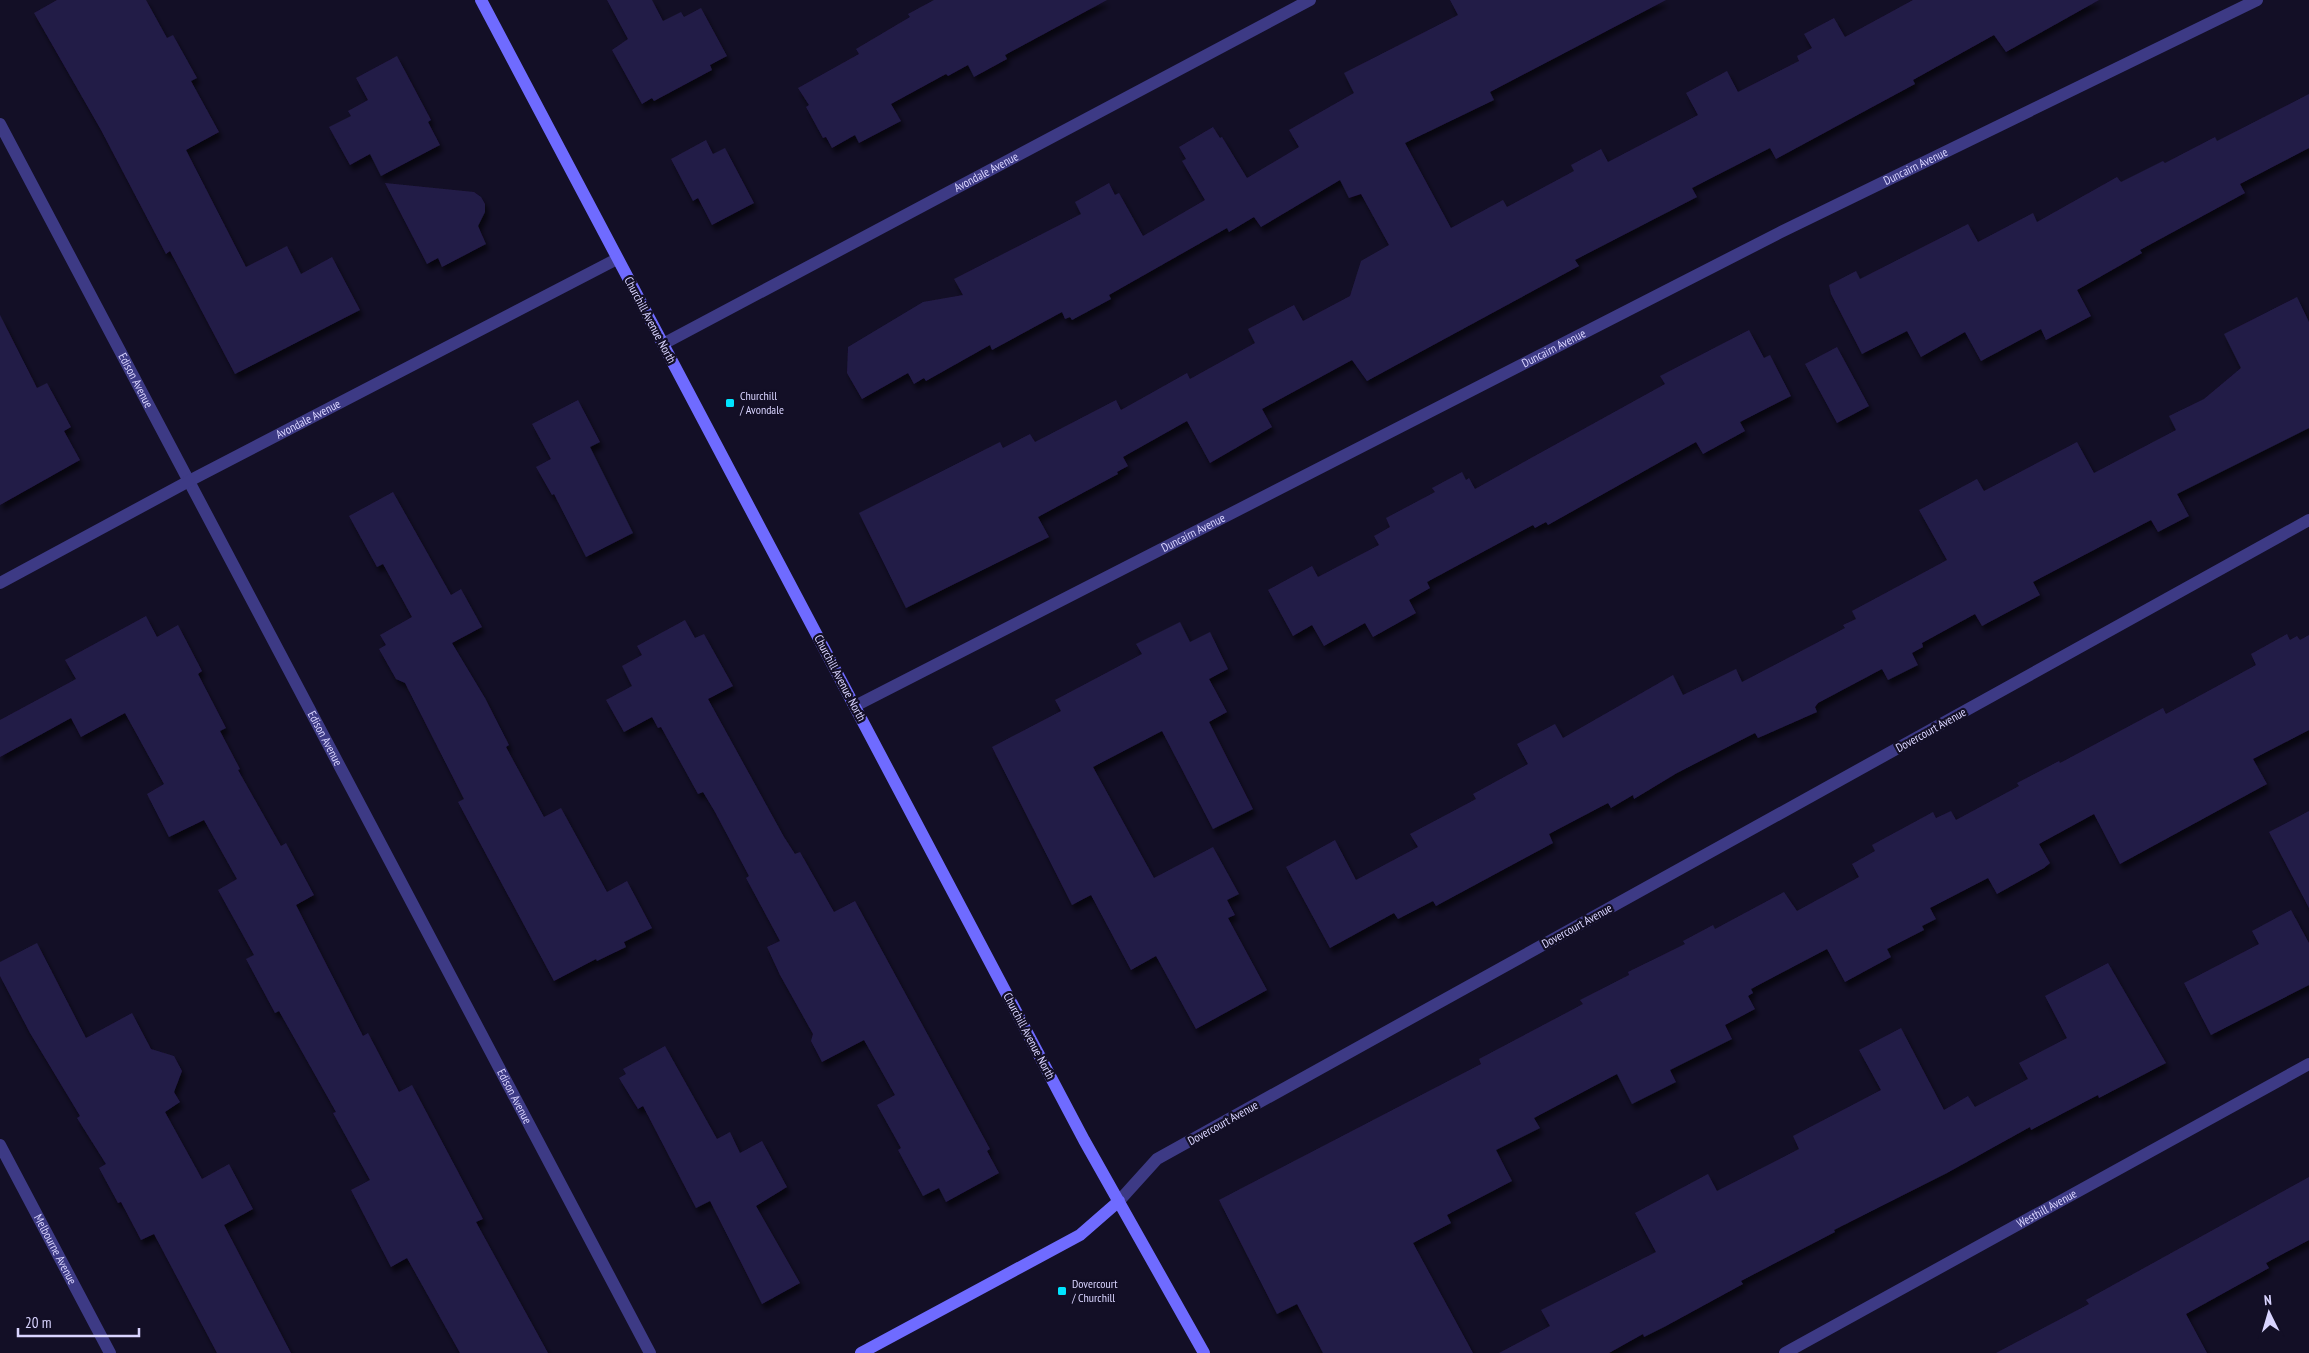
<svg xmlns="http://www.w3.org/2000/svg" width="2309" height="1353" viewBox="0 0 2309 1353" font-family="'PT Sans Narrow',sans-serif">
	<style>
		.building { fill: #241b47; filter: url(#shadow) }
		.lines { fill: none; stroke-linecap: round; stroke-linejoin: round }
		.street { stroke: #3d3a85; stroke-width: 12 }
		.secondary { stroke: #6f6bff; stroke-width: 12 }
		.poi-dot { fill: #00e5ff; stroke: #130f26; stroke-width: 2 }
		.labels { text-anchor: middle; stroke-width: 4.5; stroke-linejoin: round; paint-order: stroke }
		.street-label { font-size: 12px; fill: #d9d4ff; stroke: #130f26 }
		.poi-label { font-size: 12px; fill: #d9d4ff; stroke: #130f26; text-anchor: start }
	</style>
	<defs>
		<filter id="shadow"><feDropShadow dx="3" dy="5.5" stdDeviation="2.5" flood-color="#0009"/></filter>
	</defs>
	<rect width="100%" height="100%" fill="#130f26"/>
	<!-- building -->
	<path class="building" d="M57 0H146L167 38 173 35 197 78 191 81 219 132 186 150 246 267 287 246 301 274 332 257 360 310 235 374 170 251 166 254 101 130 34 13Z
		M607 0H652L663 21 681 12 684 17 701 8 727 56 710 65 712 70 654 101 652 98 642 104 612 50 628 39Z
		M934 0H1107L1005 55 1007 59 974 77 968 65 948 76 946 74 891 104 901 121 859 143 855 135 832 148 826 137 823 138 806 107 809 105 798 88 859 54 856 49 910 17 908 14Z
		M1450 0H1666L1490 92 1494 100 1405 143 1451 228 1503 200 1507 207 1574 171 1571 165 1601 149 1608 162 1698 115 1686 93 1727 71 1738 92 1799 61 1797 56 1812 48 1804 34 1834 18 1845 37 1913 0H2099L2006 52 1994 35 1913 80 1915 84 1776 159 1770 148 1692 188 1697 197 1575 260 1579 266 1367 381 1352 360 1262 409 1272 427 1210 463 1187 421 1123 457 1128 466 1117 472 1118 474 1038 517 1049 537 906 608 859 513 1000 442 1003 448 1030 434 1035 442 1116 400 1121 410 1187 373 1190 379 1255 343 1248 329 1294 305 1303 321 1350 296 1361 261 1389 245 1361 194 1349 198 1340 180 1261 227 1254 217 1229 232 1227 228 1109 295 1111 299 1072 320 1070 317 1065 319 1062 312 992 350 990 345 926 381 924 378 914 384 908 373 862 399 847 373 848 347 923 302 963 295 954 279 1081 214 1075 202 1109 183 1115 195 1119 193 1143 236 1205 200 1182 161 1186 159 1179 147 1213 127 1220 138 1222 137 1247 178 1299 147 1289 130 1354 93 1344 73 1458 15Z
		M397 56 431 120 428 122 440 145 381 176 370 154 350 165 329 127 351 116 348 111 368 100 356 78Z
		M2309 94V148L2240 184 2245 193 2140 250 2142 253 2077 290 2091 316 2046 340 2041 329 1981 361 1965 332 1921 357 1907 331 1862 354 1831 294 1829 285 1856 271 1860 279 1968 224 1978 242 2033 213 2037 222 2117 177 2121 182 2163 161 2165 163 2215 137 2217 141Z
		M706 140 713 154 725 148 754 203 712 225 698 198 693 201 671 159Z
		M385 183 474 192 481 197 485 204V212L478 226 486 244 442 267 438 258 427 264Z
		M2297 297 2309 322V428L2177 494 2189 516 2158 532 2151 520 2033 582 2040 595 1982 626 1975 614 1922 643 1923 647 1912 653 1918 665 1888 680 1882 669 1818 703 1815 707 1817 712 1758 738 1755 733 1677 773 1634 799 1633 795 1611 808 1608 803 1549 834 1553 843 1436 906 1433 901 1398 919 1394 913 1330 948 1286 867 1335 840 1356 880 1418 847 1410 834 1476 799 1473 794 1528 764 1517 744 1555 724 1563 738 1673 675 1683 695 1736 669 1742 682 1845 628 1843 625 1856 619 1852 611 1947 560 1919 510 1977 479 1984 491 2077 442 2094 473 2176 430 2169 416 2204 399 2241 368 2224 334Z
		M0 315 37 388 47 383 71 427 64 431 80 460 0 505Z
		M1749 330 1764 358 1770 355 1791 396 1740 422 1745 431 1703 454 1696 442 1548 525 1546 522 1535 528 1533 525 1427 582 1430 588 1409 600 1416 613 1373 637 1365 623 1324 646 1312 625 1293 636 1268 590 1312 566 1318 577 1379 545 1374 536 1390 527 1386 518 1435 492 1432 488 1462 472 1466 480 1469 478 1475 489 1665 384 1660 376Z
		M1837 347 1869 406 1837 423 1805 364Z
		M578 400 600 442 590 447 633 533 586 557 554 494 552 495 536 467 551 459 532 424Z
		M393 492 451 595 461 589 482 627 452 643 485 698 509 745 506 747 544 817 561 808 607 892 627 881 652 928 624 942 626 947 597 961 596 959 554 981 458 802 464 799 405 683 396 679 379 649 386 645 380 635 412 617 383 564 377 567 349 516Z
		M146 616 157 637 178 625 202 671 198 674 226 728 220 731 240 769 238 770 281 846 286 843 314 895 296 905 363 1036 368 1033 399 1092 412 1085 483 1219 476 1222 548 1353H460L407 1258 391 1267 351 1190 370 1180 333 1113 336 1112 279 1011 275 1013 246 959 254 955 218 890 237 879 204 820 169 837 147 794 164 784 125 713 81 737 71 718 0 757V720L76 679 65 660Z
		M685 620 695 638 704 634 733 686 708 699 784 837 795 854 800 852 834 912 855 901 990 1149 987 1151 999 1173 946 1202 939 1188 923 1196 898 1150 901 1148 877 1105 895 1095 864 1040 822 1062 811 1041 813 1034 780 975 767 947 780 941 746 878 749 876 715 812 703 792 698 794 661 727 658 728 652 717 624 732 606 700 632 686 622 666 642 655 637 646Z
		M1180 622 1190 642 1210 632 1228 669 1209 679 1227 712 1209 722 1253 809 1213 829 1162 731 1093 767 1154 878 1213 847 1239 894 1227 900 1235 915 1228 918 1267 990 1196 1029 1156 956 1131 970 1091 895 1072 905 992 747 1061 711 1055 700 1142 654 1136 644Z
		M2287 634 2290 640 2297 636 2300 640 2309 635V730L2253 759 2267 784 2120 864 2094 814 2039 844 2050 863 2044 868 1997 894 1988 878 1930 908 1936 919 1922 926 1924 930 1887 949 1891 957 1845 982 1827 949 1751 989 1753 993 1748 996 1755 1009 1725 1025 1732 1039 1670 1070 1676 1082 1632 1104 1617 1074 1534 1118 1540 1128 1496 1150 1512 1181 1447 1215 1451 1223 1413 1243 1473 1353H1323L1297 1304 1277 1314 1219 1200 1481 1064 1479 1059 1583 1004 1580 1000 1629 975 1628 972 1685 944 1683 941 1713 925 1715 929 1784 892 1797 911 1859 877 1852 864 1875 851 1872 845 1933 812 1936 818 1951 811 1956 820 2019 786 2017 783 2059 761 2060 763 2163 708 2166 714 2256 665 2251 654Z
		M2309 811V908L2269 832Z
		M2291 910 2309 943V985L2211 1035 2184 983 2259 944 2252 931Z
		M37 943 86 1038 132 1013 151 1049 174 1056 182 1071 174 1092 180 1102 165 1112 202 1179 229 1164 253 1209 224 1225 291 1353H217L154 1234 141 1240 121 1202 118 1203 99 1168 106 1164 77 1118 80 1116 30 1033 0 976V962Z
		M2108 963 2166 1063 2099 1098 2098 1095 2031 1130 2030 1127 1947 1173 1834 1230 1835 1232 1741 1281 1743 1284 1666 1326 1644 1337 1643 1334 1609 1353H1499L1550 1326 1541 1310 1656 1252 1635 1213 1708 1174 1717 1191 1799 1149 1793 1136 1881 1090 1859 1050 1901 1028 1944 1110 1968 1096 1975 1107 2028 1079 2019 1063 2067 1038 2045 996Z
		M665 1046 717 1139 730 1132 740 1153 762 1141 787 1187 756 1206 800 1283 762 1304 710 1201 696 1208 643 1106 638 1109 619 1078 626 1074 623 1069Z
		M2309 1177V1240L2266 1263 2269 1268 2186 1314 2207 1353H1996L2089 1304 2086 1300Z"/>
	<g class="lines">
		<!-- street -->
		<g class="street">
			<path id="s1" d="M0 124 650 1353"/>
			<path id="s2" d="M663 344 1310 0"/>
			<path id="s3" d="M0 583 189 481 617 259"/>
			<path id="s4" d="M855 706 1779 233 2257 0"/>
			<path id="s5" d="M0 1145 110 1353"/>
			<path d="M1119 1201 1157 1159 2309 520"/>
			<path id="s6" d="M1785 1353 2309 1064"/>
		</g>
		<!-- secondary -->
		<path class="secondary" d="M481 0 1084 1140 1204 1353
			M861 1353 1080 1235 1119 1201"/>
	</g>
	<!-- markers -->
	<g class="poi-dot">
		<rect x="725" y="398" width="10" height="10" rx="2.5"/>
		<rect x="1057" y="1286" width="10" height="10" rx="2.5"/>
	</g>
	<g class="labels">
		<!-- street labels -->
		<g class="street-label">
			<text dy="4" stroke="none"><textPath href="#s4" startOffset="1190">Duncairn Avenue</textPath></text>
			<text dy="4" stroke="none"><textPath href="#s2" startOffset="366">Avondale Avenue</textPath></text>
			<text transform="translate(650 320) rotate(62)" y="4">Churchill Avenue North</text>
			<text dy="4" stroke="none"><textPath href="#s4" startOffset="785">Duncairn Avenue</textPath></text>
			<text dy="4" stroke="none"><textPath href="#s1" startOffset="290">Edison Avenue</textPath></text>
			<text dy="4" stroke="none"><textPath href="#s3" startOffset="349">Avondale Avenue</textPath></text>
			<text dy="4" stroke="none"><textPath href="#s4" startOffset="380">Duncairn Avenue</textPath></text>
			<text transform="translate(840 678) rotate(62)" y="4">Churchill Avenue North</text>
			<text transform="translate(1931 730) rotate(-29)" y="4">Dovercourt Avenue</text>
			<text dy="4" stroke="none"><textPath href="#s1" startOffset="695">Edison Avenue</textPath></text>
			<text transform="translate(1577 926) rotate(-29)" y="4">Dovercourt Avenue</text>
			<text transform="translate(1029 1036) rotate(62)" y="4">Churchill Avenue North</text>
			<text dy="4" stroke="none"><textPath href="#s1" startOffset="1100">Edison Avenue</textPath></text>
			<text transform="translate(1223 1123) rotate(-29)" y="4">Dovercourt Avenue</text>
			<text dy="4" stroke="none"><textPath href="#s6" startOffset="299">Westhill Avenue</textPath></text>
			<text dy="4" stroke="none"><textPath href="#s5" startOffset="118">Melbourne Avenue</textPath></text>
		</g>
		<!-- poi labels -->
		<g class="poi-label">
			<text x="740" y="400">Churchill<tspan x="740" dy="14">/ Avondale</tspan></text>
			<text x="1072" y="1288">Dovercourt<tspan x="1072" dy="14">/ Churchill</tspan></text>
		</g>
	</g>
	<!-- north arrow -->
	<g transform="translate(2269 1313) rotate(355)" stroke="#130f26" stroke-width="4" paint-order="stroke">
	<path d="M0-4L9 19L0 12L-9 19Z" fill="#d9d4ff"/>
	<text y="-8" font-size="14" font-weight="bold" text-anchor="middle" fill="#d9d4ff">N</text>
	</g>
	<!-- scale -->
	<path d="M18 1328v8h121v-8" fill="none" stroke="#d9d4ff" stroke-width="2.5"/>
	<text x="25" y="1328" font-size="15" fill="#d9d4ff" stroke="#130f26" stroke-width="4" paint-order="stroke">20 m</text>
</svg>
